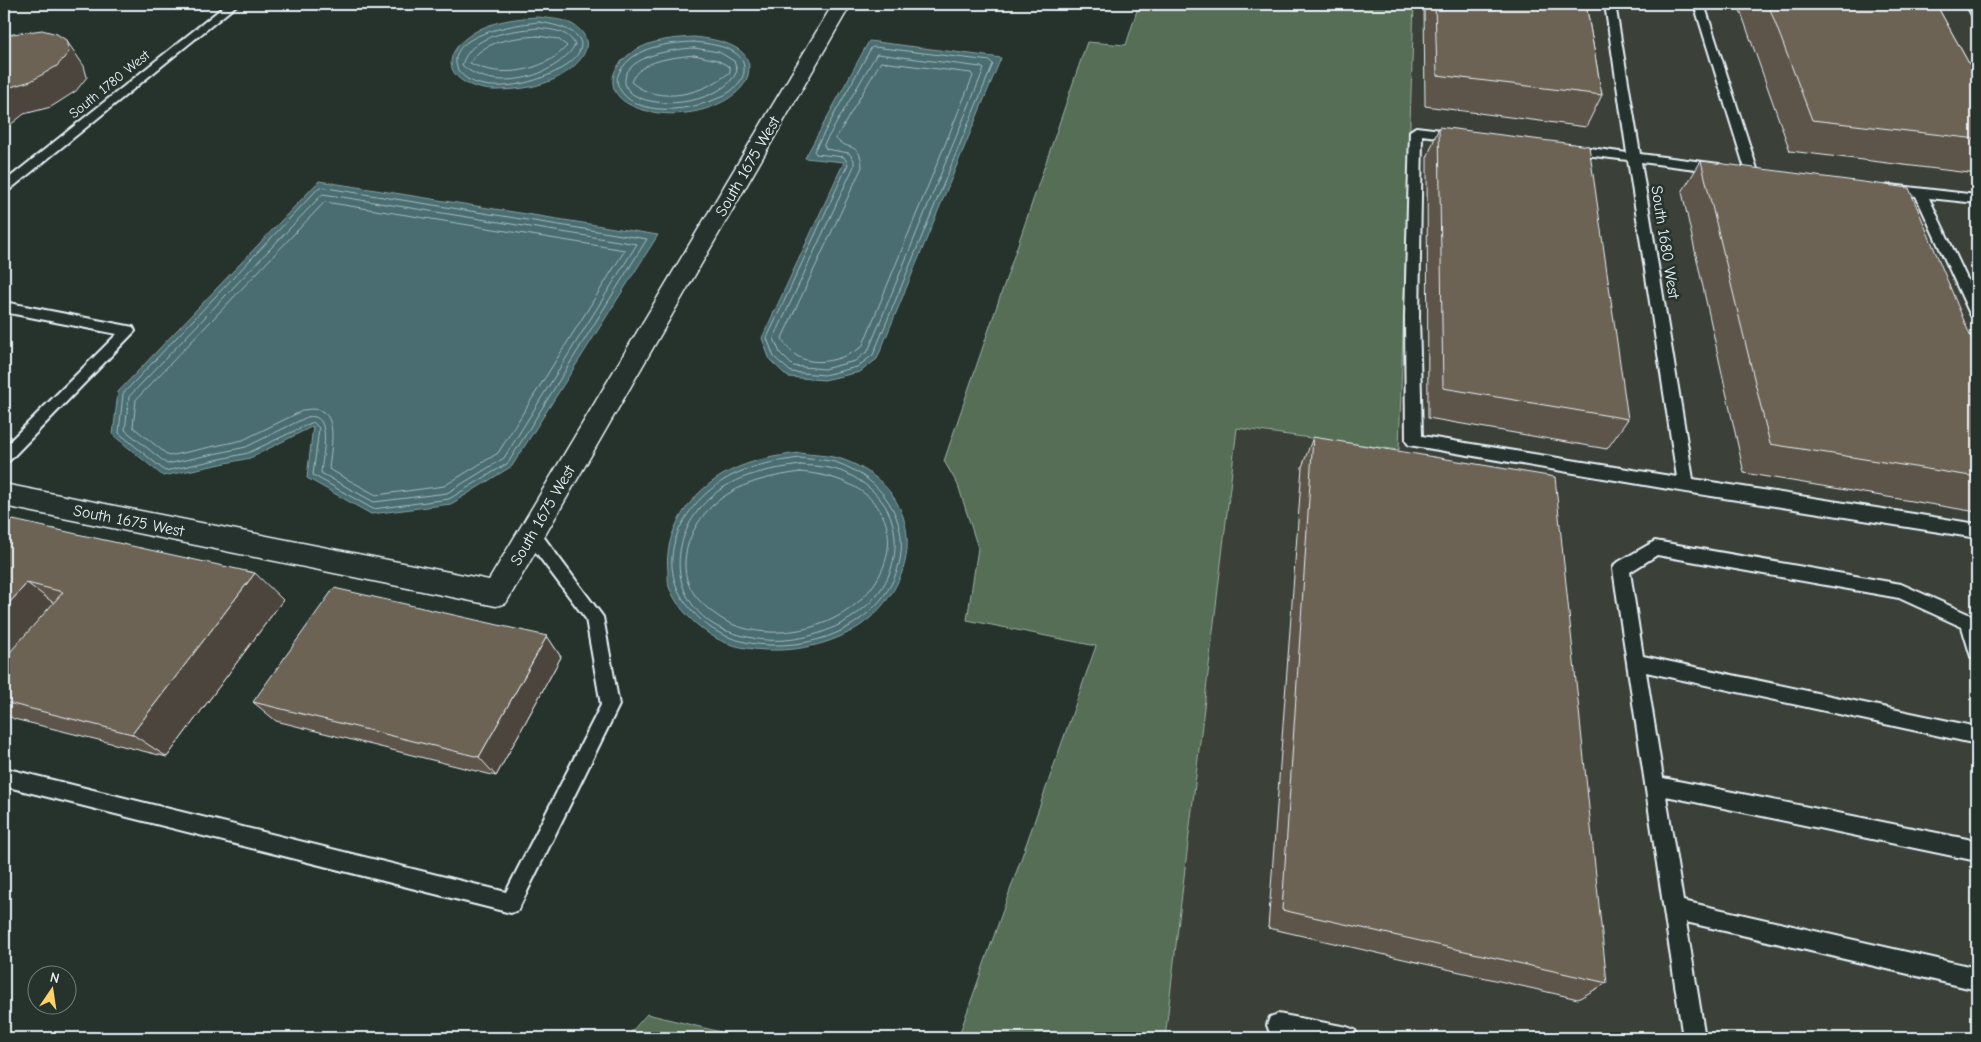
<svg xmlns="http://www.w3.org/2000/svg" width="1981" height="1042" viewBox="0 0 1981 1042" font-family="'Comic Neue',sans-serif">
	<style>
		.built { fill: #3b4139 }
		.green { fill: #556e54; stroke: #9eb0a6 }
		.water { fill: #496d6f; stroke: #89a2a6 }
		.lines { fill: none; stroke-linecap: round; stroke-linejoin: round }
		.shore { stroke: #a8bcc1; stroke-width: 1 }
		.lane-casing { stroke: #e8f1f8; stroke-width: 4 }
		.street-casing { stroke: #e8f1f8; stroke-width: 3 }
		.lane { fill: #26332d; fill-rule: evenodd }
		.street { fill: #26332d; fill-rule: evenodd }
		.wall { fill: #5d5549; stroke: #e8f1f8 }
		.shaded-wall { fill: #4c453c; stroke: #e8f1f8 }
		.building { fill: #6c6355; stroke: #e8f1f8 }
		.labels { text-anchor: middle; stroke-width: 5; stroke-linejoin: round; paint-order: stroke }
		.far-street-label { font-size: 14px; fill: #e8f1f8; stroke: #26332d }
		.street-label { font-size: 16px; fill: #e8f1f8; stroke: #26332d }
	</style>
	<rect width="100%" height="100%" fill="#26332d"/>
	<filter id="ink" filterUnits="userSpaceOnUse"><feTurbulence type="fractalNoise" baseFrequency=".02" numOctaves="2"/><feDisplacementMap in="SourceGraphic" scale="10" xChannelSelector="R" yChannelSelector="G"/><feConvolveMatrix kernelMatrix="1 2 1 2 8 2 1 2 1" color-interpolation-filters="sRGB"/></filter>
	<g filter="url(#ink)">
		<!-- built -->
		<path class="built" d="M1414 4H1977V1038H1165L1237 427 1399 449Z"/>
		<!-- green -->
		<path class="green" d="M1139 4H1414L1399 450 1237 428 1165 1038H958L1096 646 967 620 978 548 958 485 944 461 1087 42 1126 45Z
			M647 1014 745 1038H626Z"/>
		<!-- water -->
		<path class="water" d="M539 17C551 19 565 19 575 26 604 46 571 73 550 81 533 88 514 90 494 90 454 88 432 60 473 33 492 21 516 18 539 17Z
			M694 37C714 39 756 45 748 75 746 82 742 88 736 93 713 112 676 118 648 111 597 100 605 60 649 44 663 39 679 38 694 37Z
			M869 41 1001 58 877 359 860 372 824 380 788 377 770 360 762 338 844 162 805 158Z
			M319 181 658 235 512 466 451 504 371 514 307 478 313 426 250 458 163 476 113 435 118 392Z
			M800 453C812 455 826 455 838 458 916 482 930 565 870 618 845 640 805 651 772 650 753 650 730 647 714 637 696 626 677 608 669 587 668 583 668 577 668 572 663 531 691 491 728 472 751 460 775 456 800 453Z"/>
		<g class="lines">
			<!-- shore -->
			<path class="shore" d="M539 22C657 40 493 120 458 70 442 34 518 24 539 22Z
				M538 28C552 30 568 30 575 45 554 79 493 93 462 65 471 34 511 31 538 28Z
				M538 36 558 39 567 46C544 72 500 79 470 63 483 40 514 38 538 36Z
				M694 42C711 44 747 47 744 72 743 79 737 86 731 91 706 109 641 121 621 91 617 85 616 79 619 73 633 46 668 43 694 42Z
				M874 47 990 61 993 64 873 355 857 367 824 375 791 372 774 357 767 338 848 164 844 157 816 154 814 151 871 48Z
				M694 48 719 52 734 61 737 71C724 102 660 111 634 95 629 92 624 86 625 79 628 55 675 49 694 48Z
				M877 54 981 67 984 69 868 351 855 361 824 369 793 366 780 353 774 338 854 166V160L849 153 826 149 824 145Z
				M694 55 717 60 730 67V72C704 94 659 106 631 82 641 59 672 58 694 55Z
				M881 62 971 73 973 76 862 347C836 364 797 372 782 338L862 167C861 141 846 151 836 139Z
				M320 187 647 239 508 463 449 499 373 509 313 475 319 428 313 422 248 453 165 471 119 433 123 394Z
				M323 194 637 244 504 458 447 493 374 502 321 473C322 457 334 411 307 417L246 447 167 464 125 430 129 397Z
				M325 202 625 250 498 453 444 486 376 495 329 469C331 446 342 402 304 410L243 440 169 456 133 427 136 400Z
				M800 458C812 460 826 459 838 463 912 491 924 573 859 620 833 639 801 646 769 645 745 644 718 637 700 619 690 609 681 599 676 585 660 541 693 496 731 476 752 465 777 461 800 458Z
				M800 465C811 466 823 466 834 469 852 474 869 485 881 500 892 514 896 531 895 549 891 612 814 648 758 639 742 636 724 632 711 623 661 587 674 521 721 489 744 473 773 469 800 465Z
				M800 472C940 483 899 626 781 632 760 633 736 629 719 617 706 608 692 596 687 580 678 547 700 510 728 494 750 480 775 476 800 472Z"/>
			<defs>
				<path id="lane" d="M227 4H238L8 191 4 192V182Z
					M1605 4H1615L1640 154 1719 164 1725 168 1719 172 1641 162 1693 479 1977 524V538L1686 492 1409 445 1406 441 1405 317 1410 131 1416 127 1459 132 1465 136 1459 140 1422 135 1419 317 1422 436 1677 477 1628 160 1568 153 1562 149 1568 145 1627 153Z
					M1694 4H1704L1758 172 1756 175 1752 176 1746 172Z
					M1966 4H1976L1977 18 1973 17Z
					M1890 185 1977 195V203L1929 198 1977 300V319L1972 317 1970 314 1916 196 1886 192 1884 189 1886 186Z
					M4 302 128 326 133 327 135 331 9 461 4 463V447L117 334 4 312Z
					M531 526 537 528 603 617 619 705 518 910 511 913 4 786V768L506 892 601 705 586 619 525 538 523 533 525 528Z
					M1655 541 1901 584 1975 617 1977 621V660L1971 657 1962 627 1899 598 1657 555 1630 572 1643 656 1977 727V744L1646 672 1663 778 1977 841V861L1666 796 1683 901 1977 968V990L1686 922 1705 1038H1683L1613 569 1615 564Z
					M1278 1014 1347 1027 1355 1030 1358 1038C1333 1040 1294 1042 1270 1033L1267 1025 1270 1017Z"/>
				<path id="street" d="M833 4H851L506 603 496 606 4 506V484L489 580Z"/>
			</defs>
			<!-- lane casing -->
			<use href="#lane" class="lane-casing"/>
			<!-- street casing -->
			<use href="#street" class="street-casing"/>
			<!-- lane -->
			<use href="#lane" class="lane"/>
			<!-- street -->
			<use href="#street" class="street"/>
		</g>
		<!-- wall -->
		<path class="wall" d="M1424 4H1586L1602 95 1586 127 1425 106Z
			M1738 4H1936L1977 78V174L1790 151Z
			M1439 127 1628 419 1607 449 1428 418 1427 158Z
			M1701 161 1977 352V512L1744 473 1682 192Z
			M1313 437 1607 983 1578 999 1268 928 1302 467Z
			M4 518 283 600 167 757 14 719 4 713Z
			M547 636 561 657 496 776 276 721 253 702Z"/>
		<!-- shaded-wall -->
		<path class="shaded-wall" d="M66 40 84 66 87 77 76 91 51 107 24 114 4 130V89Z
			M255 573 283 600 167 757 132 734Z
			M27 583 63 610 4 679V609Z
			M547 636 561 657 496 776 479 757Z"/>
		<!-- building -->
		<path class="building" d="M1435 4H1586L1602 95 1437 75Z
			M1768 4H1936L1977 78V139L1812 120Z
			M42 30 57 34 66 40 69 52 57 66 31 81 4 89V37L13 34Z
			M1439 127 1589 146 1628 419 1443 388Z
			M1701 161 1909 188 1977 352V477L1770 444Z
			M1313 437 1555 477 1607 983 1282 910Z
			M4 518 255 573 132 734 4 702V659L63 592 27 583 4 609Z
			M334 588 547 636 479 757 253 702Z"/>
	</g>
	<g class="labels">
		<!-- far-street labels -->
		<g class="far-street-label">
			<text transform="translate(109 84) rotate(-39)" y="5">South 1780 West</text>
		</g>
		<!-- street labels -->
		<g class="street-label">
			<text transform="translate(747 166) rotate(-60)" y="6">South 1675 West</text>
			<text transform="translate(1666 242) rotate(81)" y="6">South 1680 West</text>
			<text transform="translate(542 515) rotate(-60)" y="6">South 1675 West</text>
			<text transform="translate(129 520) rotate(11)" y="6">South 1675 West</text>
		</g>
	</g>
	<!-- margin -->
	<rect width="1981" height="1042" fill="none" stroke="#26332d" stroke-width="20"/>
	<rect x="10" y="10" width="1961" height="1022" fill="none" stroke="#e8f1f8" stroke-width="2" filter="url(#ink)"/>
	<!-- north arrow -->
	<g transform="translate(52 990) rotate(13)"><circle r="24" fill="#26332d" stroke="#747f7e"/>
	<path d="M0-4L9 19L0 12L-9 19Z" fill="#ffd166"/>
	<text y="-8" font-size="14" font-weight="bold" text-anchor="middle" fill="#e8f1f8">N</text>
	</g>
</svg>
